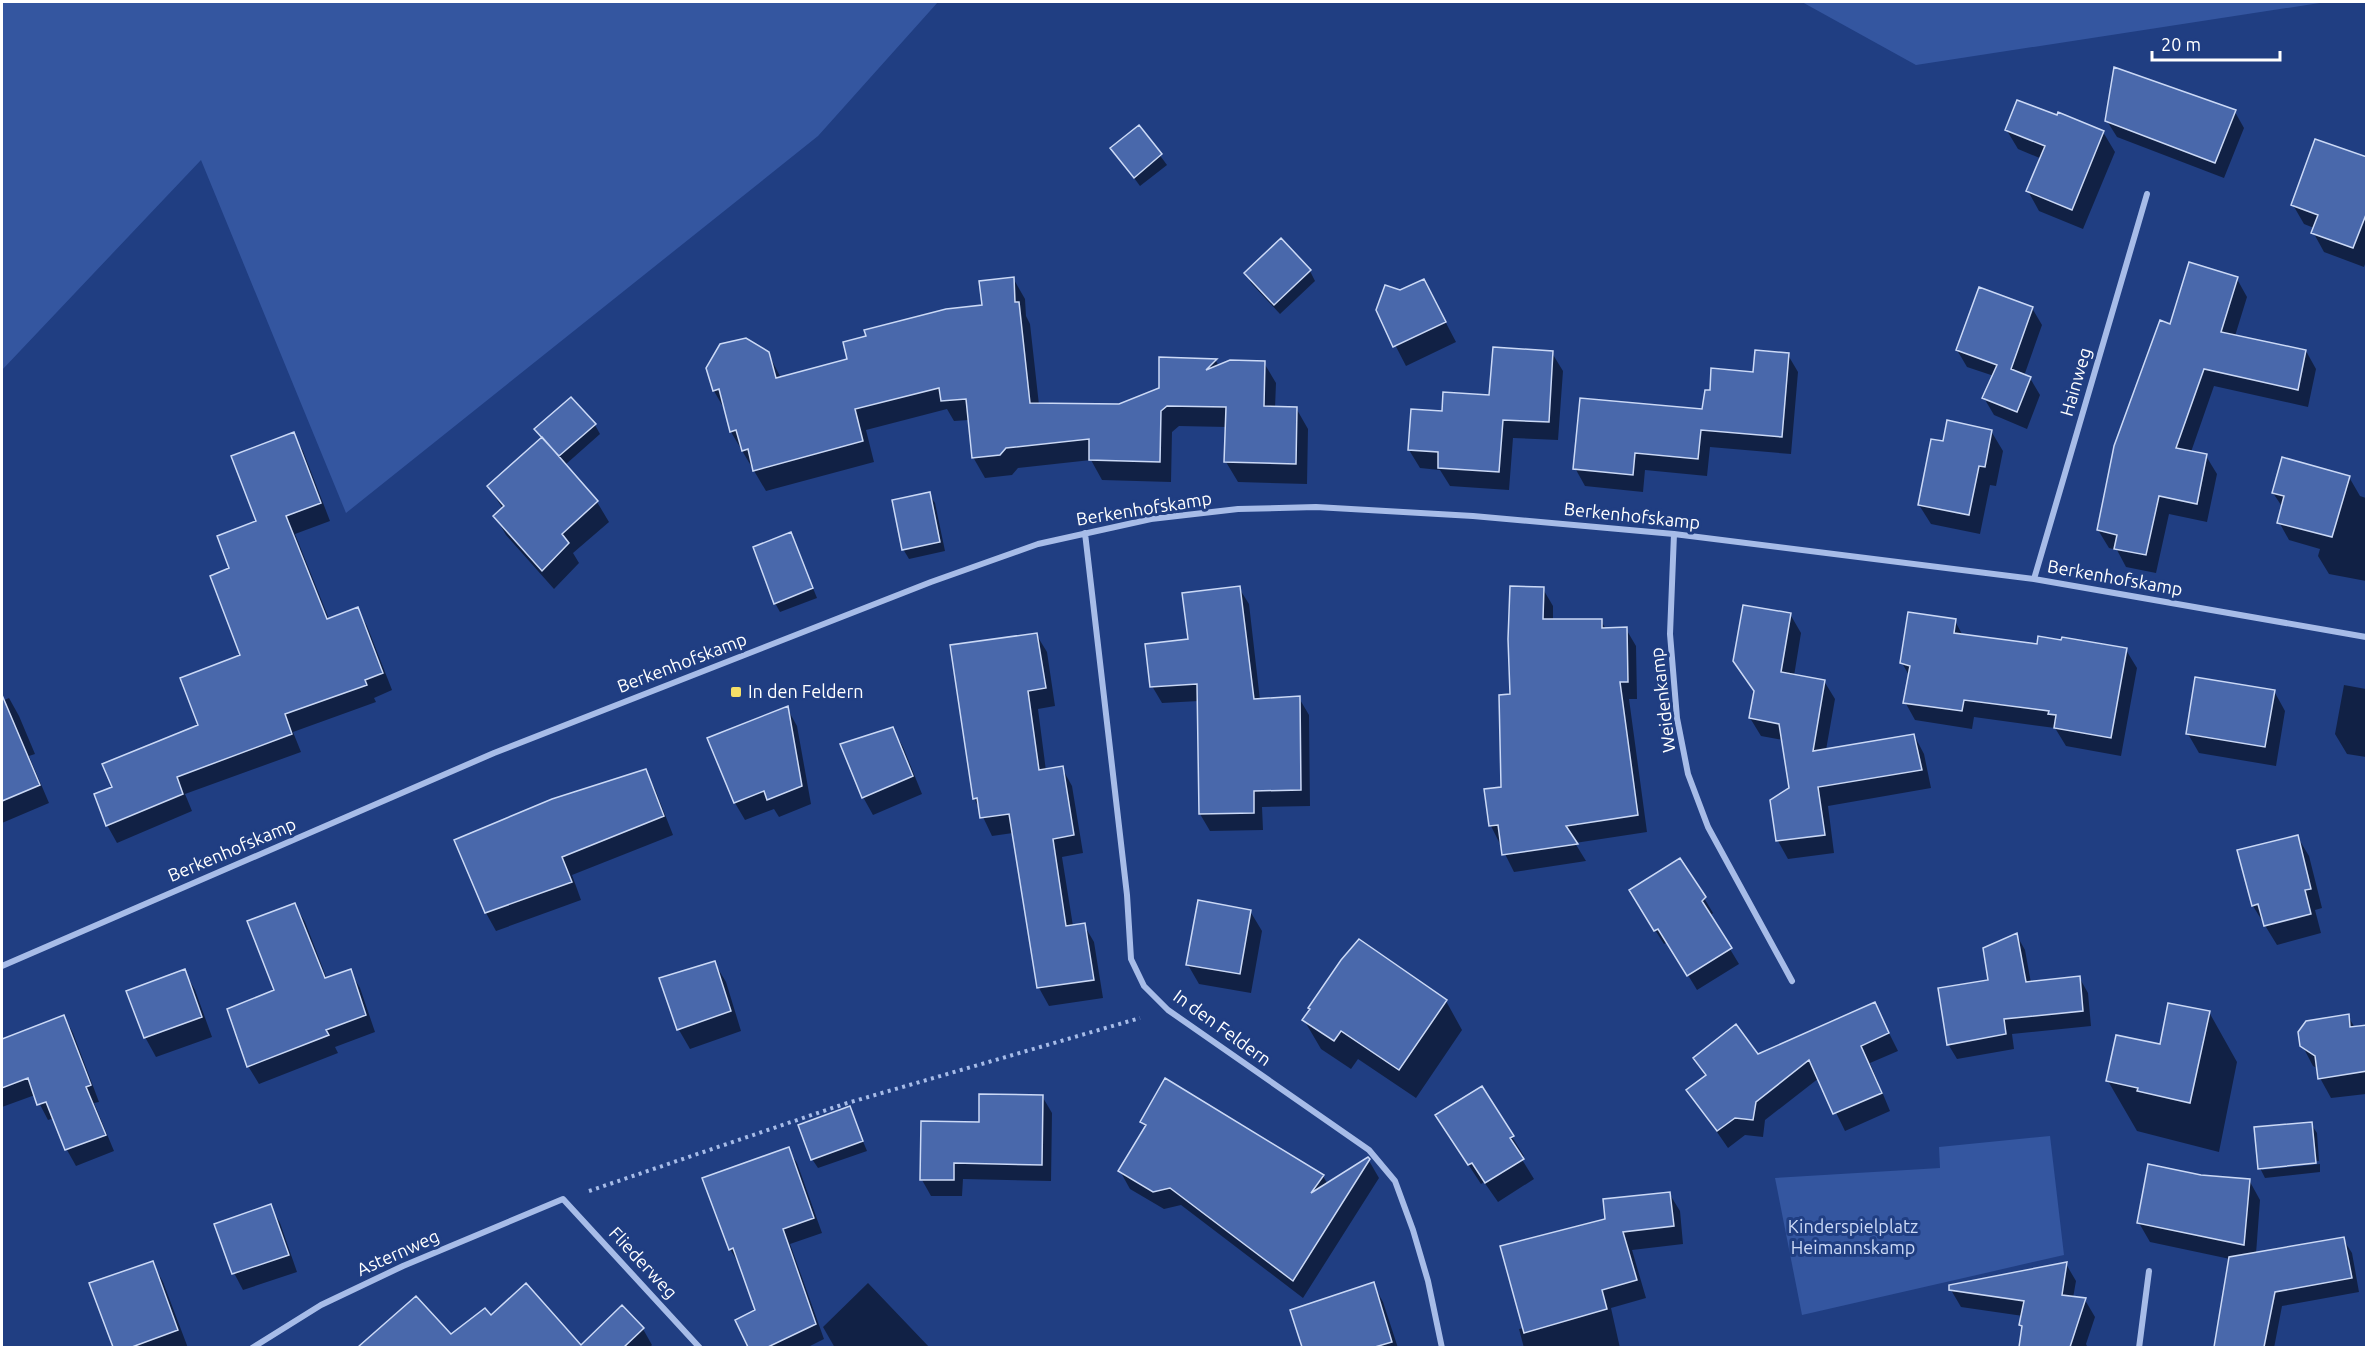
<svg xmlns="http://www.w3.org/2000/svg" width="2368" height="1349" viewBox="0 0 2368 1349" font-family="Ubuntu,sans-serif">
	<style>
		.green { fill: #3456a0 }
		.shadow { fill: #0007 }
		.building { fill: #4968ab; stroke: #cbd9f6; stroke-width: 1.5 }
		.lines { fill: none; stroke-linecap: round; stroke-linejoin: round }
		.path { stroke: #a7bce8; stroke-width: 4; stroke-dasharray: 3 4.5; stroke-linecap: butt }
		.street { stroke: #a7bce8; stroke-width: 6 }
		.poi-dot { fill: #f6df67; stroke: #203e82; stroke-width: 2 }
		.labels { text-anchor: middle; stroke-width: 6; stroke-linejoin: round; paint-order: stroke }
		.street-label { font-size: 18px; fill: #fff; stroke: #203e82 }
		.poi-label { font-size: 18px; fill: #fff; stroke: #203e82; text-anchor: start }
		.park-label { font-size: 18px; fill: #cbd9f6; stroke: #203e82 }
	</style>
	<rect width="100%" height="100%" fill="#203e82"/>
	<!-- green -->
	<path class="green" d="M2 2H938L818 136 346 513 201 160 2 370Z
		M1802 2H2326L1916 65Z
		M2050 1136 2064 1255 1802 1315 1775 1178 1940 1168 1939 1147Z"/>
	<!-- shadow -->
	<path class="shadow" d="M2235 112 2244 128 2224 178 2117 137 2107 121Z
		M1139 127 1167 165 1140 186 1112 148Z
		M2006 129 2103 132 2115 152 2083 229 2039 211 2028 191 2042 159 2018 149Z
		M2366 159V261L2364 267 2324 252 2313 232 2314 228 2304 224 2293 205Z
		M1310 271 1315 281 1280 314 1251 283 1246 273Z
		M1013 278 1025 299 1026 316 1030 324 1039 405 1119 406 1160 389 1161 358 1216 361 1219 366 1264 363 1276 383 1275 408H1296L1308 429 1307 484 1238 482 1226 462 1227 427 1179 426 1172 432 1171 482 1102 480 1091 460 1018 468 1012 475 985 478 973 457 969 420 954 421 947 409 866 430 874 462 766 491 731 432 726 412 714 391 768 353 781 378 849 360 984 307Z
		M2237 279 2247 297 2235 336 2306 351 2316 369 2308 407 2214 386 2191 452 2206 456 2217 474 2207 522 2169 514 2156 573 2126 567 2117 550 2109 548 2098 530 2171 326Z
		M1424 281 1456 342 1406 366 1377 310Z
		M2032 308 2042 325 2024 376 2030 378 2040 395 2027 429 1994 415 1984 398 1994 376 1967 367 1957 350Z
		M1552 353 1563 371 1558 440 1513 438 1509 490 1450 486 1440 470 1420 468 1409 450 1491 397Z
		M1788 355 1798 372 1791 454 1710 447 1707 476 1645 470 1643 492 1585 486 1575 468 1704 411 1711 391 1755 374Z
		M595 425 600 434 565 465 597 502 609 522 573 553 579 563 554 589 506 535 495 516 503 509 489 487 542 439 536 429Z
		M1991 431 2003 451 1996 486 1990 485 1980 534 1931 524 1919 505 1944 443Z
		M293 434 303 451 330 521 295 534 329 619 357 608 367 626 392 690 374 698 376 702 293 732 301 752 185 794 192 811 117 843 107 825 114 788 200 726 242 656 231 569 258 522Z
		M2349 477 2360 496 2366 498V581L2329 574 2318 556 2320 549 2289 540 2279 522 2283 508 2273 493Z
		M929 494 935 503 945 551 909 559 903 549Z
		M791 534 817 598 780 612 775 603Z
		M1239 588 1249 604 1260 700 1299 698 1309 715 1310 806 1262 807 1263 830 1210 831 1200 814 1199 701 1162 703 1152 686 1190 640Z
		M1543 589 1553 606V621H1601L1606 629H1626L1636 646 1637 699H1629L1647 832 1575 843 1586 861 1514 872 1491 826 1503 788 1512 695Z
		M1790 614 1801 633 1794 676 1824 681 1835 699 1826 750 1914 735 1924 754 1931 788 1828 806 1834 853 1788 859 1778 841 1790 789 1783 740 1761 736 1750 718 1755 693 1735 661Z
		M1955 621 1963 636 2038 646 2126 650 2137 668 2121 756 2066 746 2055 728 1974 717 1972 729 1915 720 1905 702 1910 677 1902 663Z
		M1036 634 1047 652 1055 706 1038 709 1046 771 1062 768 1072 786 1083 853 1062 857 1073 926 1084 925 1094 942 1103 998 1049 1006 1039 988 1013 833 992 836 974 798Z
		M2344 685 2366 689V757L2347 754 2335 734Z
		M2274 691 2285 711 2276 766 2199 753 2188 734Z
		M9 698 19 716 35 754 29 756 49 803 2 823V701Z
		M787 708 797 726 811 804 779 817 774 809 745 820 735 803 709 739Z
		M893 729 903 747 922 794 873 815 863 797Z
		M645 771 655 789 673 835 572 875 581 900 496 931 486 913Z
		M2297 836 2309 856 2322 908 2315 910 2321 933 2277 945 2253 906 2239 851Z
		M1704 898 1713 913 1710 916 1739 964 1697 990 1668 942 1664 944 1639 905Z
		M295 905 305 922 327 979 350 971 360 988 375 1032 335 1047 338 1053 259 1084 248 1066 276 991Z
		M1250 911 1262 931 1251 993 1199 984 1188 965Z
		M2016 934 2025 950 2031 983 2079 977 2088 993 2091 1026 2012 1034 2014 1049 1957 1059 1948 1044 1990 981Z
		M714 962 726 982 741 1031 690 1049 679 1030 661 979Z
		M184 971 195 990 212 1037 156 1057 145 1037Z
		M1446 1001 1462 1030 1416 1098 1358 1059 1351 1069 1321 1049 1304 1020Z
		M1874 1003 1898 1051 1870 1063 1890 1111 1845 1131 1819 1078 1765 1120 1763 1137 1745 1135 1728 1148 1688 1090 1706 1077 1695 1058 1758 1056Z
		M2209 1012 2237 1062 2219 1152 2137 1131 2108 1081Z
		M64 1016 73 1033 99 1102 94 1103 114 1151 76 1166 67 1150 54 1118 48 1120 35 1095 2 1107V1040Z
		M2348 1016 2355 1028 2366 1027V1094L2331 1098 2320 1078 2319 1069 2313 1066 2302 1045Z
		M1481 1088 1524 1156 1521 1158 1534 1179 1498 1202 1484 1182 1481 1184 1449 1135Z
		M1042 1096 1052 1113 1051 1181 963 1179 962 1196H931L922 1180 980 1123Z
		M849 1108 867 1151 818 1168 812 1159Z
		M1142 1122 1323 1176 1328 1185 1368 1159 1379 1178 1303 1298 1181 1205 1164 1209 1130 1189 1120 1171 1146 1128Z
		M2311 1124 2317 1133 2319 1161 2262 1167V1170L2320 1164V1172L2265 1178 2260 1168Z
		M788 1149 797 1163 822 1233 790 1244 824 1339 806 1348H750L737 1320 757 1311 740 1263 739 1264 730 1249Z
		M2201 1177 2249 1180 2260 1200 2256 1254 2343 1239 2352 1253 2359 1292 2282 1306 2274 1348H2215L2230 1259 2150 1242 2139 1223Z
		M1669 1193 1680 1211 1683 1244 1632 1250 1646 1298 1611 1308 1620 1348H1524L1519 1329 1524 1328 1607 1220Z
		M270 1206 280 1223 297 1272 243 1290 234 1273 216 1225Z
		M152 1262 163 1282 188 1348H114L91 1284Z
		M2066 1264 2076 1281 2073 1298 2085 1300 2095 1317 2086 1344 2088 1348H2019L2023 1316 1961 1307 1951 1290Z
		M868 1283 930 1348H835L823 1327Z
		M1373 1284 1383 1302 1398 1348H1304L1292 1311Z
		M491 1317 581 1347 643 1329 652 1345 649 1348H383L375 1334 451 1336Z"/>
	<!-- building -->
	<path class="building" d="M2114 67 2236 110 2215 163 2105 121Z
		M2017 100 2057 115 2058 112 2104 131 2072 210 2026 191 2045 146 2005 130Z
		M1139 125 1162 154 1134 178 1110 148Z
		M2315 139 2367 157V212L2353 248 2311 233 2318 215 2291 205Z
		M1281 238 1311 270 1274 305 1244 273Z
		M2189 262 2238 277 2221 332 2306 350 2298 390 2204 369 2176 448 2207 454 2197 504 2159 496 2146 555 2114 549 2117 535 2097 530 2114 446 2160 320 2170 324Z
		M1014 277 1015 302H1019L1030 403 1119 404 1159 388V357L1217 359 1206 370 1230 360 1265 361 1264 406 1297 407 1296 464 1224 462 1226 407 1167 406 1161 411 1160 462 1089 460V439L1006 448 1000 455 972 458 966 399 941 401 939 388 855 409 863 441 753 471 748 449 742 451 736 430 730 432 719 389 713 391 706 368 720 344 746 338 769 352 776 378 847 359 843 342 866 336 864 330 946 309 982 305 979 281Z
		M1424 279 1446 322 1393 347 1376 310 1385 285 1400 290Z
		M1979 287 2033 307 2011 369 2031 377 2017 412 1982 398 1997 365 1956 350Z
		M1493 347 1553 351 1549 422 1503 420 1499 472 1438 468V452L1408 450 1411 409 1442 411 1443 392 1489 395Z
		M1755 350 1789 353 1782 437 1701 430 1698 459 1635 453 1633 475 1573 469 1580 398 1702 409 1705 390H1710L1711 368 1753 372Z
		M571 397 596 424 559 456 534 429Z
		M1947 420 1992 430 1985 467 1979 466 1969 515 1918 505 1931 439 1943 441Z
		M294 432 321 503 286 516 327 619 358 607 383 673 365 680 367 685 285 714 292 734 177 777 183 794 106 826 94 794 112 787 102 764 198 725 180 678 240 655 210 576 229 568 217 536 256 521 231 456Z
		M542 437 598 501 562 534 569 543 542 571 493 516 504 506 487 486Z
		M2282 457 2350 476 2332 537 2277 523 2284 496 2272 493Z
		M930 492 940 542 902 550 892 500Z
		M791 532 813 588 774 604 753 547Z
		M1240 586 1254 699 1300 696 1301 790 1254 791V813L1199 814 1197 684 1150 687 1145 644 1188 639 1182 593Z
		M1510 586 1544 587 1543 619H1602V628L1627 627 1628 682H1620L1638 815 1566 826 1578 844 1502 855 1498 825 1489 826 1484 789 1501 787 1499 695 1510 694 1508 639Z
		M1743 605 1791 613 1781 672 1825 680 1813 751 1914 734 1922 770 1818 787 1825 835 1776 841 1770 800 1789 788 1779 724 1749 718 1754 691 1733 661Z
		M1908 612 1956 619 1954 633 2037 644 2038 636 2061 640 2062 637 2127 648 2111 738 2054 728 2056 715 2048 714 2049 711 1964 700 1962 711 1903 703 1910 666 1900 663Z
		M1037 633 1046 688 1028 691 1039 770 1063 766 1074 835 1053 839 1066 926 1085 923 1094 980 1037 988 1009 814 980 818 977 798 973 799 950 645Z
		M2195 677 2275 690 2265 747 2186 734Z
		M2 695 40 785 2 801Z
		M788 706 802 786 767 800 764 791 734 803 707 738Z
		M893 727 913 776 862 798 840 744Z
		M646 769 664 816 562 857 572 882 485 913 454 840 552 799Z
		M2298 835 2311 889 2305 890 2311 914 2264 926 2258 904 2252 906 2237 850Z
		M1680 858 1706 897 1702 901 1732 948 1687 976 1658 929 1654 931 1629 890Z
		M1198 900 1251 910 1240 974 1186 965Z
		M295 903 325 978 351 969 366 1015 326 1030 329 1035 247 1067 227 1009 274 990 247 921Z
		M2017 933 2026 982 2080 976 2083 1011 2004 1019 2006 1034 1947 1045 1938 988 1988 980 1983 948Z
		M1359 939 1447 1000 1399 1070 1341 1031 1334 1041 1302 1020 1310 1009 1308 1008 1341 960Z
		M715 961 731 1011 677 1030 659 978Z
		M185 969 202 1017 144 1038 126 991Z
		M1875 1002 1889 1033 1861 1046 1882 1093 1833 1114 1809 1060 1756 1102 1753 1120 1735 1118 1717 1131 1686 1090 1706 1075 1693 1058 1736 1024 1758 1054Z
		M2168 1003 2210 1011 2190 1103 2137 1091 2138 1088 2106 1081 2116 1035 2160 1044Z
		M2349 1014 2350 1027 2367 1025V1071L2318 1079 2315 1056 2300 1046 2298 1032 2306 1021Z
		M64 1015 91 1085 86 1087 106 1135 65 1150 46 1102 37 1105 28 1078 2 1088V1039Z
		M1165 1078 1324 1175 1311 1193 1368 1157 1370 1159 1293 1281 1170 1188 1153 1192 1118 1171 1146 1125 1140 1122Z
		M1482 1086 1514 1136 1510 1138 1524 1159 1485 1183 1472 1163 1468 1165 1435 1115Z
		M979 1094 1043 1095 1042 1165 954 1163V1180H920L921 1121 979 1122Z
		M850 1106 863 1141 811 1160 798 1125Z
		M2312 1122 2316 1163 2258 1169 2254 1127Z
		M789 1147 814 1218 783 1229 816 1324 768 1347H748L735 1320 755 1310 733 1248 729 1250 702 1178Z
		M2148 1164 2201 1175 2250 1179 2244 1245 2137 1223Z
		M1670 1192 1674 1226 1623 1232 1637 1280 1602 1290 1607 1309 1524 1333 1500 1246 1605 1219 1603 1199Z
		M271 1204 289 1255 232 1274 214 1224Z
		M2344 1237 2352 1278 2275 1292 2264 1347H2214L2229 1257Z
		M153 1261 178 1330 132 1347H113L89 1283Z
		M2067 1262 2062 1295 2086 1298 2070 1347H2019L2022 1326 2019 1325 2024 1301 1949 1290V1285Z
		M1374 1282 1392 1342 1375 1347H1302L1290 1310Z
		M526 1283 581 1345 622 1305 644 1328 624 1347H358L416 1296 451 1334 485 1308 491 1315Z"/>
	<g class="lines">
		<!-- path -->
		<path class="path" d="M589 1191 844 1104 1140 1018"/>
		<!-- street -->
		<path class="street" d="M1085 533 1127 895 1131 959 1144 986 1168 1010 1369 1150 1395 1181 1413 1230 1428 1281 1442 1348
			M1674 534 1670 634 1677 718 1688 774 1708 827 1792 981
			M2034 579 2147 194
			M2 966 494 753 931 582 1038 544 1151 519 1238 509 1316 507 1473 516 1674 534 2034 579 2366 637
			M252 1348 321 1305 403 1266 563 1199 700 1348
			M2139 1348 2149 1271"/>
	</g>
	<!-- markers -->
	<rect class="poi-dot" x="730" y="686" width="12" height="12" rx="3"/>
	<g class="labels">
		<!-- street labels -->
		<g class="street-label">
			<text transform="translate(2076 382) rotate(-74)" y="6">Hainweg</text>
			<text transform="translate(1144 509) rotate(-9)" y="6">Berkenhofskamp</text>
			<text transform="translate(1632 516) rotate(6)" y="6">Berkenhofskamp</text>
			<text transform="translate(2115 578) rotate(10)" y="6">Berkenhofskamp</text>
			<text transform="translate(682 663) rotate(-21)" y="6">Berkenhofskamp</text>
			<text transform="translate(1663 700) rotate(-97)" y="6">Weidenkamp</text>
			<text transform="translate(232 850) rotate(-23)" y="6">Berkenhofskamp</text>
			<text transform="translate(1222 1028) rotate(36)" y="6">In den Feldern</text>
			<text transform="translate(398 1253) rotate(-24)" y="6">Asternweg</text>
			<text transform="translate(643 1263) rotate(47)" y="6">Fliederweg</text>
		</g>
		<!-- poi labels -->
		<g class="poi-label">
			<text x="748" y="698">In den Feldern</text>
		</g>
		<!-- park labels -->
		<g class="park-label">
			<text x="1853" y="1233">Kinderspielplatz<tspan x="1853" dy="21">Heimannskamp</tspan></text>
		</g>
	</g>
	<!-- border -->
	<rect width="2368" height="1349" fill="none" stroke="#ffffff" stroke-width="6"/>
	<!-- scale -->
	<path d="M2152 51v9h128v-9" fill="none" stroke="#ffffff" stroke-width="3"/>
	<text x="2161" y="51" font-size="18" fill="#ffffff" stroke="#203e82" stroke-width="4.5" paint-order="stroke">20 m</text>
</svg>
